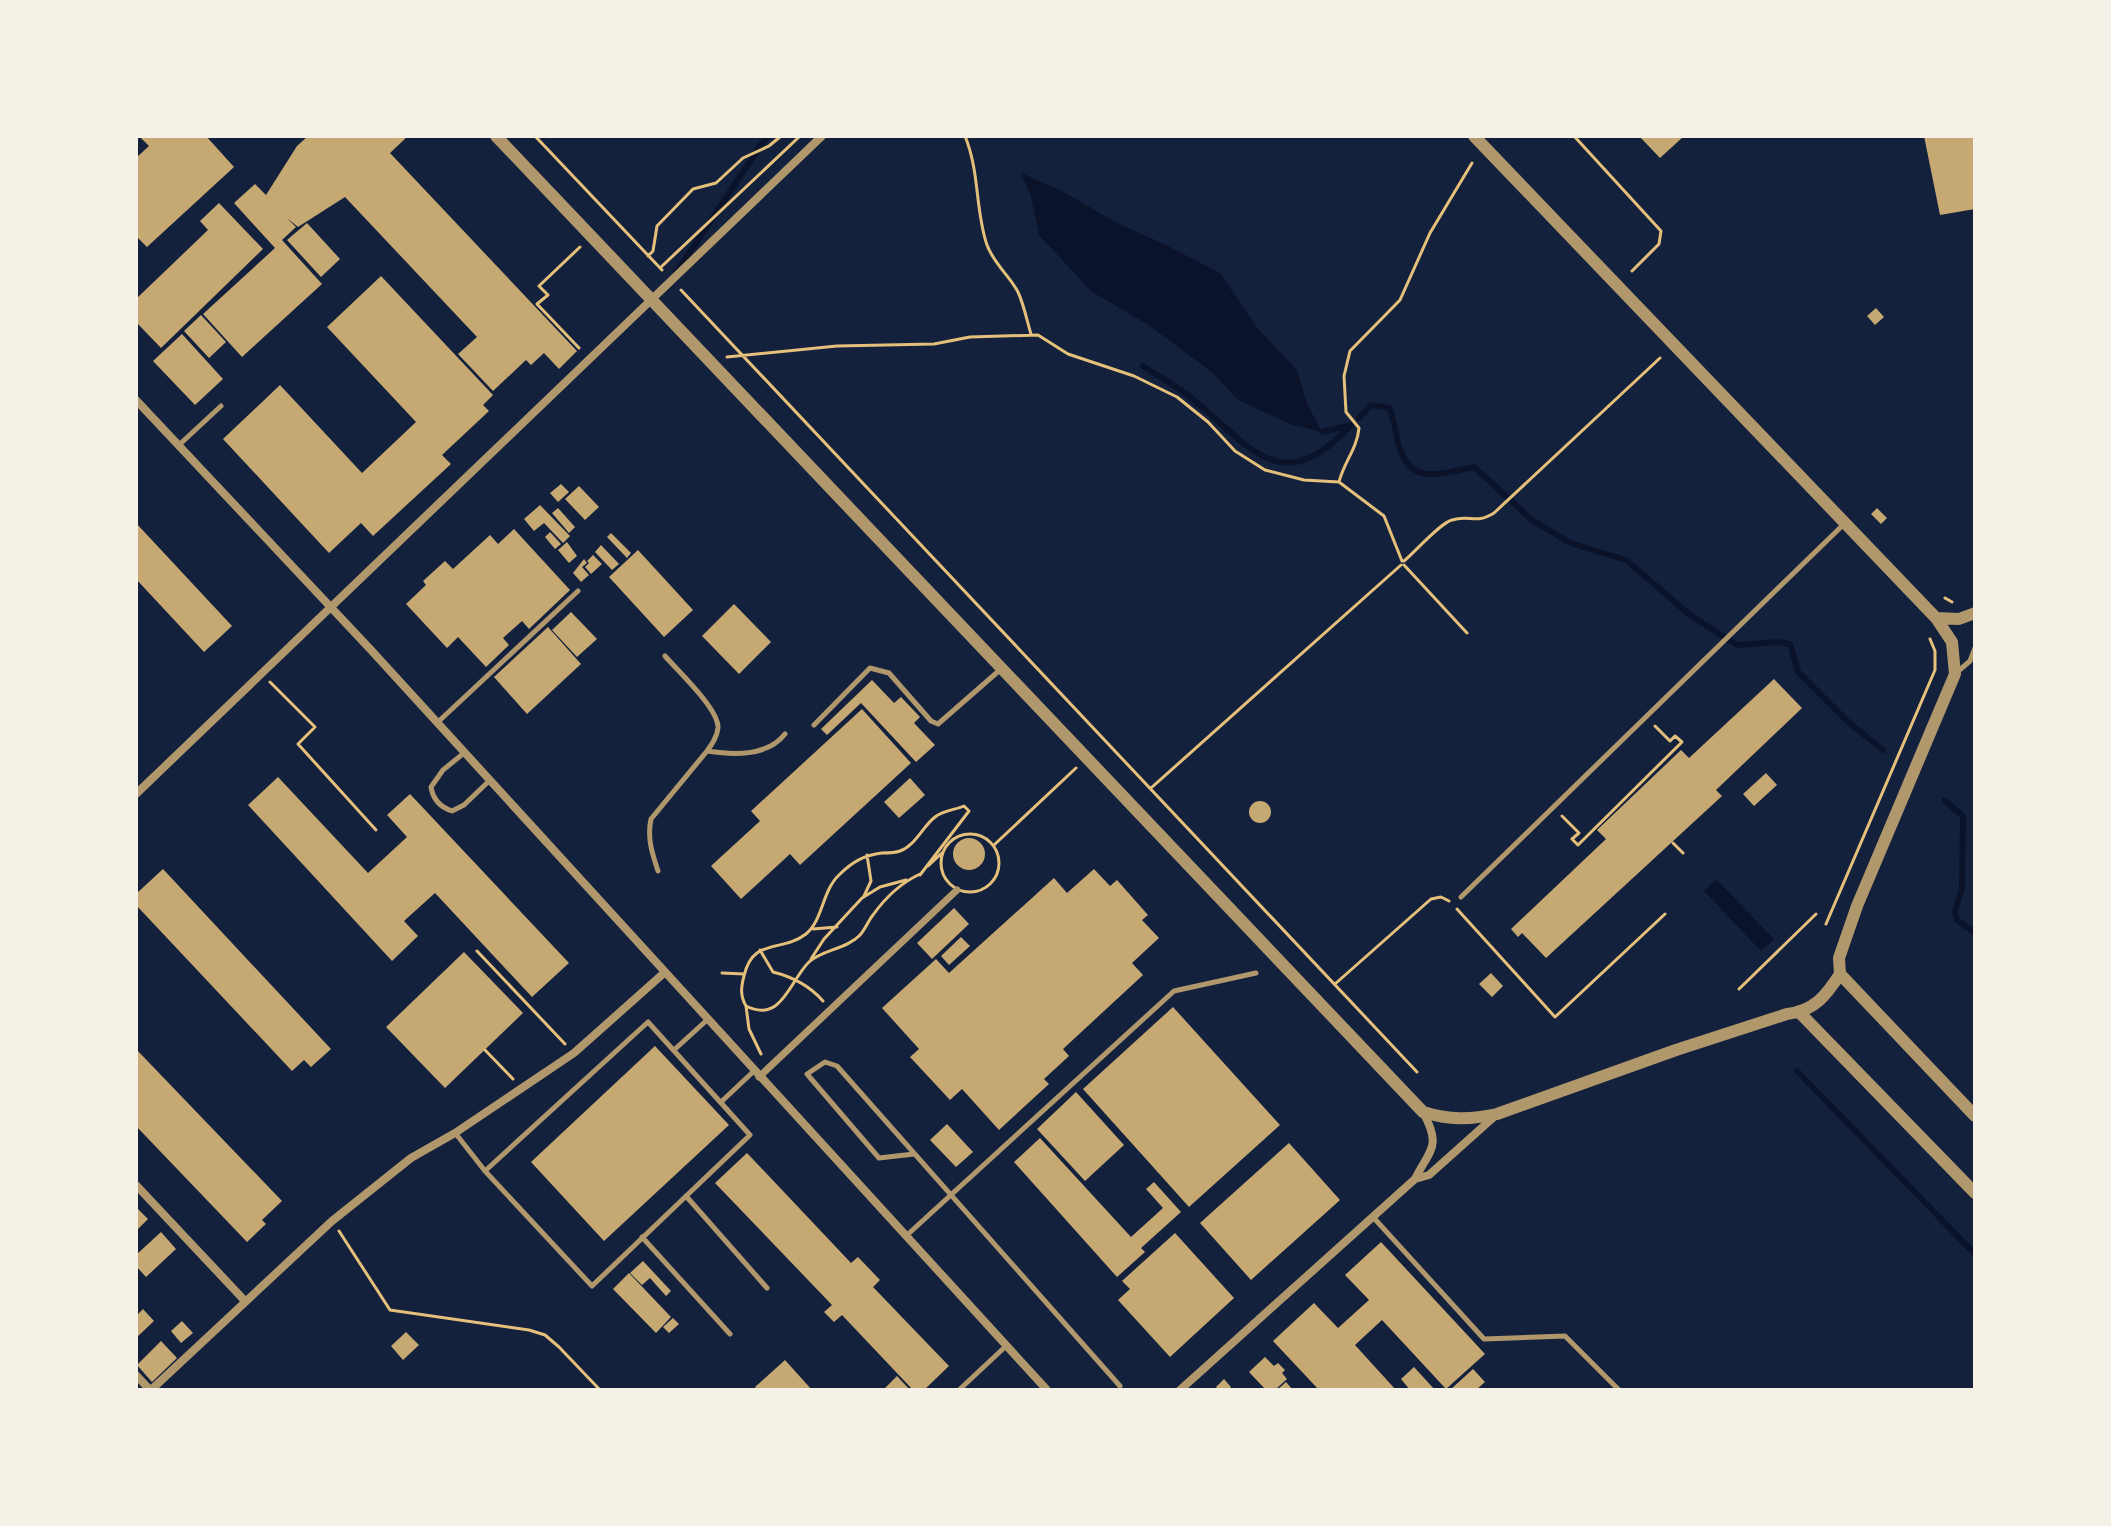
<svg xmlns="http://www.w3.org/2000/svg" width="2111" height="1526" viewBox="0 0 2111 1526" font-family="'Times New Roman',serif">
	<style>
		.water { fill: #0b132b }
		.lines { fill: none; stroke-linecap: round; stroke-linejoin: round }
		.stream { stroke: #0b132b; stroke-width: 6 }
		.building { fill: #c6a872 }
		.path { stroke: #e5c07b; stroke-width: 3 }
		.service { stroke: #b1986c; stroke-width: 5 }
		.pedestrian { stroke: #b1986c; stroke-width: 7 }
		.minor { stroke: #b1986c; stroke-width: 8 }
		.tertiary { stroke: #b1986c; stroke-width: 12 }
	</style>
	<rect width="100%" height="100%" fill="#14213d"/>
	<!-- water -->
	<path class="water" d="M1021 173 1062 191 1117 223 1164 244 1220 273 1259 330 1297 370 1307 404 1322 432 1290 424 1238 400 1213 373 1147 324 1092 292 1039 235 1031 196Z
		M1716 879 1774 939 1761 951 1704 891Z"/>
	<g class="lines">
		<!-- stream -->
		<path class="stream" d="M676 273 767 136
			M1143 366C1158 376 1175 385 1189 396 1250 445 1280 502 1351 425
			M1359 418 1371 405 1389 408C1395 420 1395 433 1399 446 1411 487 1443 473 1474 467L1532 520 1570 543 1626 560 1690 615 1737 645 1777 642 1790 644 1798 672 1847 721 1883 750
			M1322 432 1351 425
			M1944 800 1963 816 1962 888 1955 912 1957 920 1975 933
			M1797 1071 1975 1254"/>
	</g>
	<!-- building -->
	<path class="building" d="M139 136H206L234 167 147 247 136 236V158L149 146Z
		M308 136H408L390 153 577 351 559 369 544 353 531 365 526 360 493 391 458 354 477 337 345 197 298 227 287 218 296 227 282 240 322 284 242 357 203 314 275 248 234 203 255 184 266 195 297 146Z
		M1639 136H1684L1660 158Z
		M1924 136H1975V209L1940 215Z
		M219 203 263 249 161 348 136 322V299L208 230 200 221Z
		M307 223 340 259 321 277 287 240Z
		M381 276 493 395 483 405 489 411 442 455 451 464 373 536 361 523 329 553 223 439 280 385 362 473 416 422 327 327Z
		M1876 308 1884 317 1875 325 1867 316Z
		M201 315 226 342 209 358 184 331Z
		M182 334 223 379 195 405 153 361Z
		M561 484 569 492 558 502 550 493Z
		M579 486 599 507 585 520 565 499Z
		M540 505 570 536 563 543 544 523 534 531 524 519Z
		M558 508 575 527 569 533 552 513Z
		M1877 508 1887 518 1881 524 1871 514Z
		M136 523 232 626 204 652 136 579Z
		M514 529 570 590 529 629 522 621 503 638 509 645 486 667 458 637 447 648 406 604 426 585 423 581 445 561 453 569 490 535 498 544Z
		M550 532 561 544 555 549 545 537Z
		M611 533 631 553 627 558 607 537Z
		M567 542 577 556 569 563 558 550Z
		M601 545 619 564 612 570 595 552Z
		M638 550 693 610 664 637 609 577Z
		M593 555 602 564 591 574 585 567 589 563 587 561Z
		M584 559 587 563 582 567 589 575 581 582 573 573Z
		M734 604 771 642 739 674 702 636Z
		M571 612 597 639 577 657 552 630Z
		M548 627 581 664 527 714 494 677Z
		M1774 679 1802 708 1716 790 1722 796 1546 958 1522 933 1518 937 1511 929 1606 839 1597 830 1681 750 1689 758Z
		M872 680 894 703 901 697 920 717 914 723 935 745 916 762 861 703 827 735 821 729Z
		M862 709 911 763 800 865 790 854 741 899 711 866 760 821 751 811Z
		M1766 773 1777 785 1754 806 1743 794Z
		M278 777 368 873 407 837 387 815 410 794 569 963 532 997 435 893 404 921 418 936 392 961 248 805Z
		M910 778 925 795 899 818 884 802Z
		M1249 812a11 11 0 1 1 22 0a11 11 0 1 1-22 0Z
		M953 854a16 16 0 1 1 32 0a16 16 0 1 1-32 0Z
		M163 869 331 1049 311 1067 304 1060 292 1071 136 905V894Z
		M1094 869 1110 886 1117 880 1148 915 1142 920 1159 938 1132 963 1143 975 1063 1049 1069 1056 1044 1079 1049 1084 999 1130 962 1089 950 1100 910 1057 919 1049 882 1008 936 959 949 973 1054 878 1067 893Z
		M954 908 969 924 932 959 917 943Z
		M961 937 970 946 949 965 941 956Z
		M464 952 523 1013 445 1088 386 1027Z
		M1491 973 1503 986 1492 997 1479 984Z
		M1173 1007 1280 1125 1189 1207 1083 1089Z
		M655 1046 729 1125 604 1241 531 1162Z
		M136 1049 282 1201 262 1220 266 1224 247 1242 136 1126Z
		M1076 1092 1124 1145 1085 1181 1037 1129Z
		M947 1124 973 1152 956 1167 930 1140Z
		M1040 1138 1131 1237 1163 1208 1146 1189 1154 1182 1181 1212 1141 1248 1145 1252 1117 1277 1014 1162Z
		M1289 1143 1340 1200 1251 1280 1200 1223Z
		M747 1153 851 1263 858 1257 880 1280 873 1287 949 1366 924 1390H913L842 1315 834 1322 824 1312 832 1305 715 1183Z
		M136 1207 148 1219 136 1231Z
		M161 1232 176 1249 146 1277 136 1266V1255Z
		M1175 1233 1234 1298 1170 1357 1118 1300 1130 1289 1122 1281Z
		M1381 1242 1485 1354 1446 1389 1382 1320 1355 1345 1396 1390H1319L1273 1341 1314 1303 1338 1328 1369 1300 1345 1275Z
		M643 1261 671 1291 666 1296 650 1278 642 1285 630 1273Z
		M629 1273 671 1317 656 1333 613 1289Z
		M143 1309 154 1321 136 1338V1316Z
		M673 1318 679 1324 669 1333 663 1327Z
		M182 1321 193 1333 181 1343 171 1331Z
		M406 1332 419 1345 403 1360 391 1346Z
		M161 1341 177 1358 152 1382 137 1365Z
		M1265 1357 1274 1366 1278 1363 1285 1370 1282 1373 1287 1379 1275 1390H1266L1249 1372Z
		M785 1360 812 1390H758L755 1387Z
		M1414 1367 1435 1390H1410L1401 1379Z
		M1473 1369 1485 1382 1476 1390H1450Z
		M897 1376 910 1390H883Z
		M1224 1379 1231 1387 1228 1390H1219L1216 1387Z
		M1286 1382 1293 1390H1277Z"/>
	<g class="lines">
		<!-- path -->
		<path class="path" d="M535 136 662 270
			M965 136C980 173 975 210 987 245 994 264 1009 275 1018 292 1024 305 1027 321 1031 334
			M1574 136 1661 231 1659 244 1632 271
			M648 256 653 251 657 226 693 189 716 183 743 158 769 146 781 136
			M660 268 800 136
			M681 290 1417 1072
			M579 348 537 304 548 295 539 286 580 247
			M727 357 837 346 934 344 970 337 1038 335 1068 354 1134 376 1177 397 1208 422 1235 451 1265 470 1304 480 1339 482 1384 516 1402 561
			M1339 482C1344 462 1357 449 1359 428L1346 412 1344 376 1350 351 1400 300 1430 233 1472 163
			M1404 561C1415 552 1440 523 1452 520 1470 514 1475 525 1494 513L1660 358
			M1404 565 1467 633
			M1945 598 1952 602
			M270 682 315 727 298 744 376 830
			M1151 788 1401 565
			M1562 816 1579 833 1572 839 1578 845 1682 742 1675 736 1670 741 1655 726
			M941 863a29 29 0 1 1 58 0a29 29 0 1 1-58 0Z
			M1673 843 1683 853
			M994 845 1076 768
			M928 866 943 852
			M864 896 871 881 867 855
			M1457 909 1555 1017 1665 914
			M1826 924 1935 670V651L1930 639
			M813 929 837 927
			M760 950 773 972C793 977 809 985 823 1001
			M477 951 565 1044
			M811 959 824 939 862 898 880 887 906 880
			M722 973 744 974
			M1335 984 1431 899 1441 897 1449 901
			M1739 989 1816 914
			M746 1006C740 996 741 987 744 976 753 937 781 953 806 934 823 920 822 891 839 875 852 862 864 855 882 853 887 853 895 853 900 851 916 845 923 826 935 817 944 810 955 810 964 806L969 811 920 875
			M485 1050 513 1079
			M761 1054 749 1029 746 1006C782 1024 790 980 809 962 822 950 846 949 859 936 865 930 868 921 873 915 885 898 901 883 920 874
			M339 1231 390 1310 529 1330 545 1335 559 1347 600 1390"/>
		<!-- service -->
		<path class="service" d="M179 445 221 406
			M1956 673 1970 661 1975 648
			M438 722 578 591
			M814 725 870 668 889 673 931 721 938 724 1001 669
			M707 751C733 755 767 757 785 734
			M464 753 443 770 431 787C433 800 440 807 452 811L464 805 489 781
			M658 871C652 853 647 838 651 819L707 751C712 744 717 737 718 728 719 709 678 671 665 656
			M1461 897 1844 524
			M648 1022 750 1135 592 1286 485 1171Z
			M674 1050 707 1020
			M721 1102 754 1071
			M456 1134 485 1171
			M914 1154 879 1158 807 1074 825 1062 837 1066 1120 1386
			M686 1196 767 1288
			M1373 1217 1484 1339 1565 1336 1619 1390
			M906 1236 1174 991 1256 973
			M642 1237 730 1334
			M959 1390 1006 1346"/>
		<!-- pedestrian -->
		<path class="pedestrian" d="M759 1077 957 890"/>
		<!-- minor -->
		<path class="minor" d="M136 400 371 650 1047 1390
			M136 794 822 136
			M1415 1179 1429 1175 1495 1116
			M136 1185 245 1301
			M136 1375 150 1390
			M151 1390 332 1221 411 1158 455 1133 574 1053 664 973
			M1180 1390 1415 1179C1430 1149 1442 1147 1423 1112"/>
		<!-- tertiary -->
		<path class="tertiary" d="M496 136 1423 1112C1449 1120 1470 1120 1497 1114L1676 1050 1787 1014C1814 1011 1826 996 1840 974
			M1474 136 1936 618 1952 642 1955 674 1857 906 1839 958 1840 974
			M1936 618 1959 619 1975 613
			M1840 974 1975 1116
			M1800 1013 1975 1193"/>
	</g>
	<!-- border -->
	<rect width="2111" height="1526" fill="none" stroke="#f6f1e7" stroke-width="276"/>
</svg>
